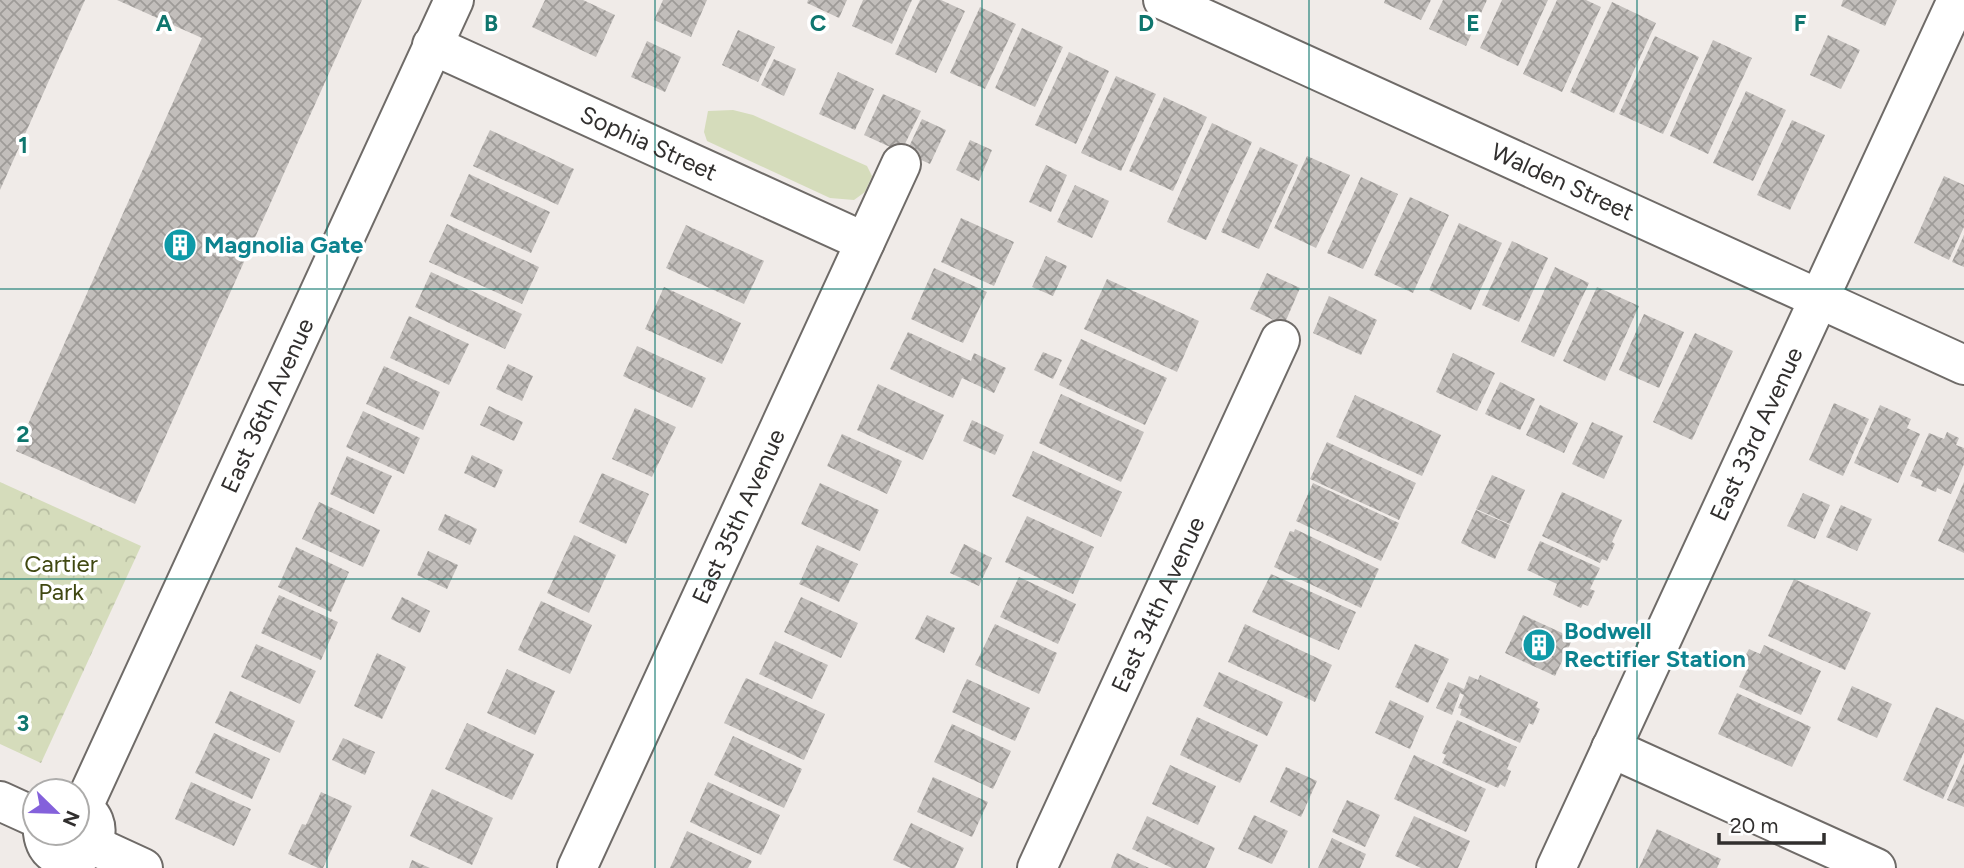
<svg xmlns="http://www.w3.org/2000/svg" width="1964" height="868" viewBox="0 0 1964 868" font-family="Figtree,sans-serif">
	<style>
		.green { fill: #d5dcbb }
		.forest { fill: url(#forest-crowns) }
		.building { fill: url(#building-cross-hatch) }
		.lines { fill: none; stroke-linecap: round; stroke-linejoin: round }
		.minor-casing { stroke: #6f6b68; stroke-width: 42 }
		.tertiary-casing { stroke: #6f6b68; stroke-width: 42 }
		.minor { stroke: #fff; stroke-width: 38 }
		.tertiary { stroke: #fff; stroke-width: 38 }
		.grid { fill: none; stroke: #0f766e; stroke-width: 2; stroke-opacity: 0.55 }
		.labels { text-anchor: middle; stroke-width: 7; stroke-linejoin: round; paint-order: stroke }
		.street-label { font-size: 24px; fill: #312f2e; stroke: #fff }
		.culture-label { font-size: 24px; font-weight: bold; fill: #0d838f; stroke: #fff; text-anchor: start }
		.park-label { font-size: 24px; fill: #404811; stroke: #fff }
		.grid-label { font-size: 23px; text-anchor: middle; font-weight: bold; fill: #0f766e; stroke: #fff; stroke-width: 7; stroke-linejoin: round; paint-order: stroke }
	</style>
	<defs>
		<pattern id="forest-crowns" width="20" height="18" patternUnits="userSpaceOnUse" patternTransform="scale(1.75)"><rect width="20" height="18" fill="#d5dcbb"/><path d="M2 6a3 3 0 1 1 6 0M12 15a3 3 0 1 1 6 0" fill="none" stroke="#b7bda1"/></pattern>
		<pattern id="building-cross-hatch" width="8" height="8" patternUnits="userSpaceOnUse" patternTransform="scale(1.75)"><rect width="8" height="8" fill="#c2bebb"/><path d="M0 0l8 8M0 8l8-8" fill="none" stroke="#9e9b98"/></pattern>
	</defs>
	<rect width="100%" height="100%" fill="#f0ebe8"/>
	<!-- green -->
	<path class="green" d="M733 110 753 115 867 166 872 176 865 192 854 200 830 198 707 141 704 132 708 111Z"/>
	<!-- forest -->
	<path class="forest" d="M0 482 141 546 41 763 0 744Z"/>
	<!-- building -->
	<path class="building" d="M0 0H85L0 190Z
		M117 0H362L135 504 16 451 202 38Z
		M545 0H583L615 15 596 57 532 27Z
		M663 0H707L691 37 654 20Z
		M808 0H847L839 18 807 3Z
		M863 0H912L892 44 852 26Z
		M920 0H941L965 11 936 73 895 54Z
		M1385 0H1431L1421 20 1384 3Z
		M1443 0H1487L1466 46 1429 29Z
		M1502 0H1548L1518 66 1480 48Z
		M1557 0H1586L1601 7 1562 92 1523 74Z
		M1843 0H1897L1885 26 1841 6Z
		M1612 2 1656 23 1614 113 1570 92Z
		M980 7 1016 24 985 89 950 73Z
		M1022 28 1063 47 1035 107 995 88Z
		M738 30 775 47 758 82 722 65Z
		M1828 35 1860 50 1841 89 1810 75Z
		M1655 36 1699 57 1663 134 1619 114Z
		M1713 40 1752 58 1708 154 1670 136Z
		M647 41 681 57 665 92 631 77Z
		M1069 52 1109 71 1076 144 1035 125Z
		M774 59 796 69 784 96 761 85Z
		M838 72 874 89 855 130 819 114Z
		M1116 76 1156 94 1121 171 1081 153Z
		M1746 91 1786 110 1753 181 1713 163Z
		M883 94 921 111 901 152 864 135Z
		M1164 97 1207 117 1173 191 1129 171Z
		M922 119 946 130 930 164 906 153Z
		M1792 120 1825 135 1790 210 1757 195Z
		M1212 123 1252 142 1206 240 1167 222Z
		M490 130 574 169 558 205 473 166Z
		M970 140 992 150 979 181 956 170Z
		M1260 147 1298 165 1259 249 1221 232Z
		M1307 156 1350 175 1316 248 1274 228Z
		M1046 165 1067 175 1051 212 1029 202Z
		M469 174 550 212 531 253 450 216Z
		M1944 176 1964 185V227L1949 260 1914 243Z
		M1361 177 1398 194 1363 269 1327 253Z
		M1075 185 1109 201 1092 238 1057 222Z
		M1410 197 1449 215 1413 293 1374 275Z
		M961 218 1014 242 994 286 941 262Z
		M1459 223 1502 243 1471 310 1429 290Z
		M447 224 539 267 522 304 429 262Z
		M686 225 764 261 744 304 666 268Z
		M1964 235V267L1952 262Z
		M1512 241 1548 258 1519 322 1482 305Z
		M1046 256 1067 266 1053 296 1032 287Z
		M1555 267 1589 283 1554 357 1521 342Z
		M934 268 987 292 963 343 911 319Z
		M431 272 522 314 505 349 415 307Z
		M1267 273 1300 288 1284 325 1250 309Z
		M1107 279 1199 321 1177 372 1084 329Z
		M664 287 741 323 722 364 645 329Z
		M1597 287 1639 306 1605 381 1563 361Z
		M1329 296 1377 320 1361 355 1313 333Z
		M1644 314 1684 332 1659 388 1619 370Z
		M409 316 469 344 449 385 390 358Z
		M908 332 971 361 974 353 1006 368 994 393 962 378 953 398 890 369Z
		M1695 333 1733 351 1692 440 1653 422Z
		M1081 339 1167 378 1145 425 1059 385Z
		M637 346 706 378 692 408 623 376Z
		M1043 352 1062 360 1053 379 1034 370Z
		M1453 353 1495 373 1477 411 1436 392Z
		M508 364 533 376 522 401 496 389Z
		M384 366 440 392 423 430 366 404Z
		M1500 382 1535 399 1520 430 1485 414Z
		M878 384 944 415 923 460 857 430Z
		M1061 394 1144 432 1121 482 1039 443Z
		M1355 395 1441 435 1422 476 1336 437Z
		M1834 403 1869 419 1843 476 1809 460Z
		M1540 405 1578 423 1564 453 1526 435Z
		M1880 405 1911 419 1907 428 1920 434 1898 483 1854 463Z
		M489 406 523 422 514 441 480 425Z
		M635 408 676 427 652 477 612 459Z
		M363 411 420 438 404 474 346 447Z
		M972 420 1004 435 995 455 963 441Z
		M1592 422 1623 436 1604 479 1572 464Z
		M1947 432 1959 438 1956 445 1964 448V464L1951 494 1937 488 1936 492 1921 486 1923 481 1910 476 1929 433 1944 439Z
		M842 434 902 461 887 494 827 466Z
		M1327 442 1416 483 1399 520 1310 479Z
		M1033 451 1122 492 1101 537 1012 496Z
		M472 455 503 470 495 488 464 473Z
		M347 456 392 476 374 514 330 494Z
		M602 473 649 494 626 544 579 522Z
		M1492 475 1525 490 1510 524 1476 509Z
		M1964 482V553L1938 541Z
		M820 483 879 510 860 551 801 524Z
		M1313 483 1399 523 1381 561 1296 521Z
		M1562 492 1622 520 1612 542 1615 544 1607 561 1602 559 1600 563 1542 536Z
		M1803 493 1830 505 1815 539 1787 526Z
		M319 502 380 530 363 567 302 539Z
		M1841 505 1872 519 1857 551 1826 537Z
		M1476 510 1510 525 1495 559 1461 543Z
		M445 514 477 529 470 545 438 530Z
		M1027 516 1094 547 1073 594 1005 562Z
		M1295 529 1379 569 1361 608 1274 567 1290 531 1294 532Z
		M574 535 616 555 589 613 547 593Z
		M1540 541 1600 568 1590 589 1595 591 1588 606 1583 604 1581 608 1553 595 1557 584 1527 570Z
		M964 544 992 558 979 586 950 573Z
		M817 545 858 564 839 602 799 584Z
		M296 547 349 572 331 612 278 587Z
		M428 551 458 565 447 589 417 575Z
		M1271 574 1356 612 1339 650 1252 612Z
		M1019 577 1076 604 1058 644 1000 617Z
		M1794 579 1871 613 1845 670 1768 636Z
		M279 595 338 622 321 660 261 633Z
		M402 597 430 611 420 633 391 619Z
		M801 597 858 623 841 658 784 632Z
		M541 601 592 625 570 674 518 650Z
		M927 615 955 628 944 653 915 639Z
		M1523 615 1573 638 1555 676 1505 653Z
		M995 624 1057 653 1039 694 975 665Z
		M1245 624 1332 665 1315 702 1228 662Z
		M775 641 828 665 812 699 759 674Z
		M256 644 316 671 300 704 241 677Z
		M1415 644 1449 659 1428 703 1395 687Z
		M1764 645 1821 671 1801 715 1739 687 1749 665 1742 662 1749 649 1760 654Z
		M377 653 406 667 382 719 354 706Z
		M507 669 555 691 535 735 487 713Z
		M1219 672 1283 702 1267 736 1203 706Z
		M1480 675 1538 702 1536 707 1540 709 1533 725 1529 723 1520 743 1460 715 1462 709 1458 708 1464 695 1460 693 1452 715 1436 708 1448 682 1464 689 1469 676 1478 680Z
		M746 678 825 714 804 760 724 723Z
		M967 679 1030 708 1015 741 952 712Z
		M1852 686 1892 704 1877 738 1837 720Z
		M230 691 295 721 280 753 215 723Z
		M1737 693 1811 727 1792 767 1718 734Z
		M1390 700 1424 716 1410 749 1375 733Z
		M1936 707 1964 720V752L1943 799 1903 780Z
		M1197 717 1258 745 1240 783 1180 755Z
		M1457 720 1517 747 1507 769 1511 771 1505 787 1500 784 1498 788 1442 763 1446 755 1442 753Z
		M467 723 534 754 512 800 445 769Z
		M952 724 1011 751 993 789 934 762Z
		M214 733 270 759 252 799 195 773Z
		M733 736 802 769 784 808 714 775Z
		M343 738 375 752 365 775 332 760Z
		M1414 755 1486 789 1466 832 1394 799Z
		M1964 763V807L1947 800Z
		M1170 765 1216 786 1198 825 1152 804Z
		M1286 767 1317 781 1301 817 1270 802Z
		M933 777 988 802 972 837 917 812Z
		M191 782 251 809 234 846 175 819Z
		M708 782 780 815 761 855 690 822Z
		M432 789 493 818 472 865 410 836Z
		M321 792 352 806 323 868H318L288 854 302 824 306 825Z
		M1347 800 1380 815 1365 847 1332 832Z
		M1254 815 1288 831 1272 864 1238 849Z
		M1147 816 1215 848 1206 868H1172L1132 849Z
		M1414 816 1470 841 1458 868H1421L1395 856Z
		M911 823 964 848 955 868H911L893 860Z
		M1657 829 1721 859 1717 868H1639Z
		M687 831 752 861 748 868H670Z
		M1332 838 1366 854 1360 868H1318Z
		M1117 853 1149 868H1111Z
		M412 860 430 868H409Z"/>
	<g class="lines">
		<defs>
			<g id="minor">
				<path id="s1" d="M1163 0 1964 365"/>
				<path id="s2" d="M432 45 865 242"/>
				<path d="M1611 748 1876 868"/>
				<path d="M0 801 35 817"/>
				<path id="s3" d="M82 809 454 0"/>
				<path d="M43 833C44 842 48 851 57 855 91 868 113 819 77 807"/>
				<path d="M93 845 143 868"/>
				<path id="s4" d="M577 868 901 164"/>
				<path id="s5" d="M1037 868 1280 340"/>
			</g>
			<g id="tertiary">
				<path id="s6" d="M1556 868 1957 0"/>
			</g>
		</defs>
		<!-- minor casing -->
		<use href="#minor" class="minor-casing"/>
		<!-- tertiary casing -->
		<use href="#tertiary" class="tertiary-casing"/>
		<!-- minor -->
		<use href="#minor" class="minor"/>
		<!-- tertiary -->
		<use href="#tertiary" class="tertiary"/>
	</g>
	<!-- grid -->
	<path class="grid" d="M327 0V868M655 0V868M982 0V868M1309 0V868M1637 0V868M0 289H1964M0 579H1964"/>
	<!-- icons -->
	<defs>
		<symbol id="building-disc" viewBox="-11 -11 22 22"><circle r="9.5" fill="#0f9aa8" stroke="#fff"/><path d="M-4-6H4V6H1V3H-1V6H-4ZM-2.5-4.3h1.7v1.8h-1.7ZM.8-4.3h1.7v1.8H.8ZM-2.5-1h1.7V.8h-1.7ZM.8-1h1.7V.8H.8Z" fill="#fff"/></symbol>
	</defs>
	<g fill-rule="evenodd">
		<use href="#building-disc" x="161" y="226" width="38" height="38"/>
		<use href="#building-disc" x="1520" y="626" width="38" height="38"/>
	</g>
	<g class="labels">
		<!-- street labels -->
		<g class="street-label">
			<text dy="8" stroke="none"><textPath href="#s2" startOffset="238">Sophia Street</textPath></text>
			<text dy="8" stroke="none"><textPath href="#s1" startOffset="439">Walden Street</textPath></text>
			<text dy="8" stroke="none"><textPath href="#s3" startOffset="444">East 36th Avenue</textPath></text>
			<text dy="8" stroke="none"><textPath href="#s6" startOffset="478">East 33rd Avenue</textPath></text>
			<text dy="8" stroke="none"><textPath href="#s4" startOffset="387">East 35th Avenue</textPath></text>
			<text dy="8" stroke="none"><textPath href="#s5" startOffset="290">East 34th Avenue</textPath></text>
		</g>
		<!-- culture labels -->
		<g class="culture-label">
			<text x="204" y="253">Magnolia Gate</text>
			<text x="1564" y="639">Bodwell<tspan x="1564" dy="28">Rectifier Station</tspan></text>
		</g>
		<!-- park labels -->
		<g class="park-label">
			<text x="61" y="572">Cartier<tspan x="61" dy="28">Park</tspan></text>
		</g>
	</g>
	<g class="grid-label">
		<text x="164" y="31">A</text>
		<text x="491" y="31">B</text>
		<text x="818" y="31">C</text>
		<text x="1146" y="31">D</text>
		<text x="1473" y="31">E</text>
		<text x="1800" y="31">F</text>
		<text x="23" y="153">1</text>
		<text x="23" y="442">2</text>
		<text x="23" y="731">3</text>
	</g>
	<!-- north arrow -->
	<g transform="translate(56 812) rotate(113)"><circle r="33" fill="#ffffff" stroke="#adacab" stroke-width="2"/>
	<path d="M0-5L12 26L0 18L-12 26Z" fill="#8461db"/>
	<text y="-10" font-size="19" font-weight="bold" text-anchor="middle" fill="#312f2e">N</text>
	</g>
	<!-- scale -->
	<path d="M1719 833v10h105v-10" fill="none" stroke="#312f2e" stroke-width="3.5"/>
	<text x="1730" y="833" font-size="21" fill="#312f2e" stroke="#ffffff" stroke-width="5" paint-order="stroke">20 m</text>
</svg>
